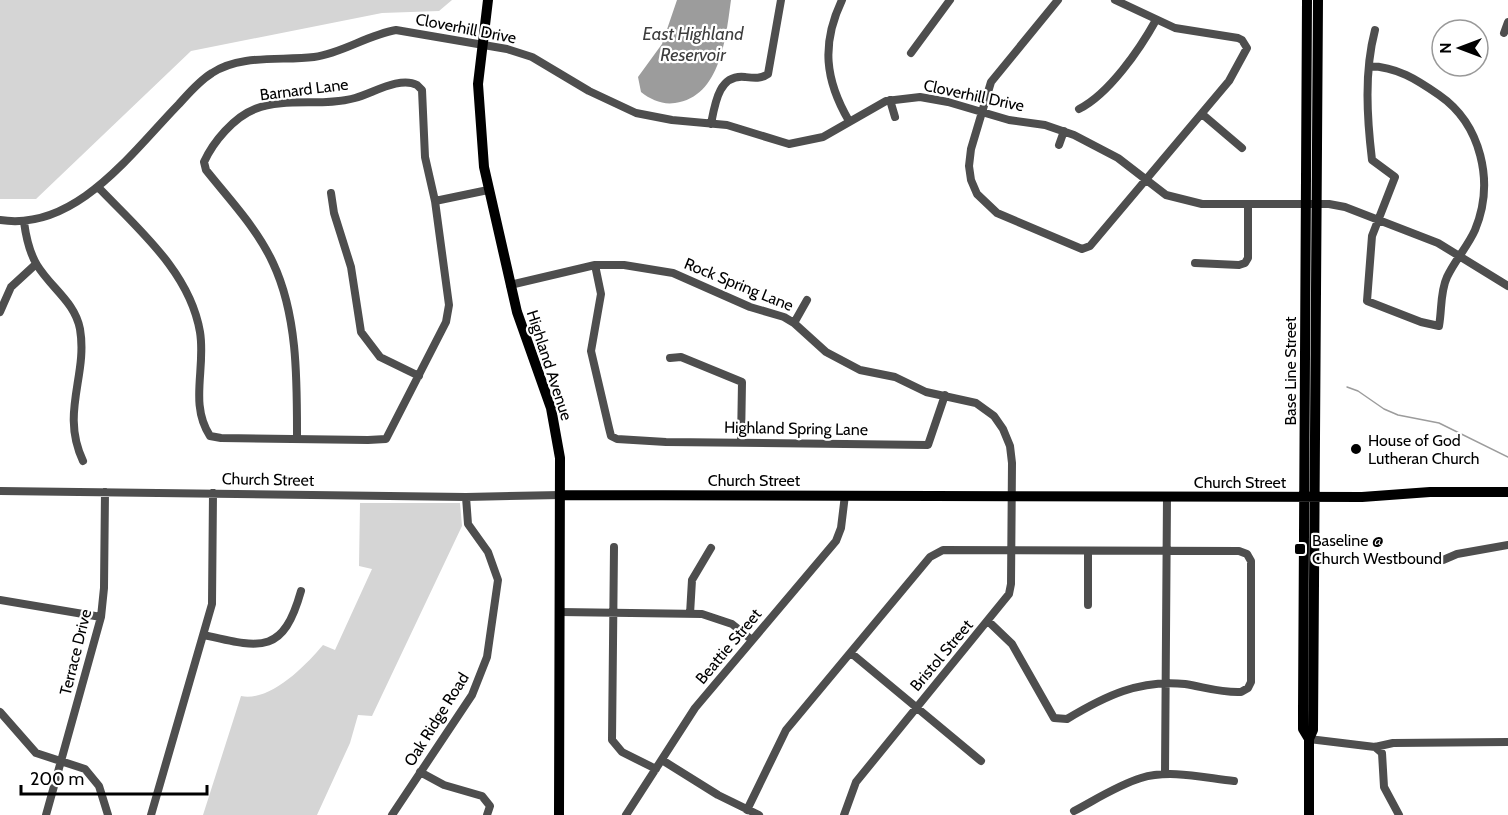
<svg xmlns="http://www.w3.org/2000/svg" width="1508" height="815" viewBox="0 0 1508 815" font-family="Cabin,sans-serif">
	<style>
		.green { fill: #d5d5d5 }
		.water { fill: #9c9c9c }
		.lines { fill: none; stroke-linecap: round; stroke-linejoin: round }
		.stream { stroke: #9c9c9c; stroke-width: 1.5 }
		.minor { stroke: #4e4e4e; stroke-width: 8 }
		.major { stroke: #000; stroke-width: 10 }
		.poi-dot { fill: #000; stroke: #fff; stroke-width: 2 }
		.labels { text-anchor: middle; stroke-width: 4.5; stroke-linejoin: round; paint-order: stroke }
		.street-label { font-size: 16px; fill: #000; stroke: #fff }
		.poi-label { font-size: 16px; fill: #000; stroke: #fff; text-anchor: start }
		.water-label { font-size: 18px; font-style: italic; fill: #3d3d3d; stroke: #fff }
	</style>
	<rect width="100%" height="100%" fill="#fff"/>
	<!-- green -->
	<path class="green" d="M0 0H452L439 11 382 13 191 51 36 199H0Z
		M360 503H460L462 526 372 716 358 715 350 743 317 815H203L241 696C271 702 306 665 323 645L335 650 372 569 359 566Z"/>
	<!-- water -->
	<path class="water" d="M677 0H731C726 36 721 97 675 103 663 105 651 100 641 92L638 77 662 44Z"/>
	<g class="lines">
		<!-- stream -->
		<path class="stream" d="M1347 387 1358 391 1384 409 1398 415 1439 423 1508 457"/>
		<!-- minor -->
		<path class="minor" d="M842 0C821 44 825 80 849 121
			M1058 0 991 82 971 149 969 166 971 180 977 194 997 213 1082 249 1090 246 1229 81 1247 48 1242 40 1238 38 1175 28 1115 0
			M1504 33 1508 22
			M911 53 950 0
			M1369 66C1397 67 1416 79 1439 95 1481 124 1495 182 1475 230 1468 246 1455 260 1447 277 1440 292 1442 310 1439 326L1421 322 1367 301 1372 236 1395 177 1372 160C1367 118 1364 72 1375 30
			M890 100 895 117
			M1079 109C1109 94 1140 49 1156 20
			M1202 114 1242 148
			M711 124C715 103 719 74 745 77 754 78 761 79 768 74L781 0
			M1059 145 1064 131
			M98 187C138 229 190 272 200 332 206 368 189 404 210 436L221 438 368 440 386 439 446 322 449 305 435 201 425 157 422 90 417 85C400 76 373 93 355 98 323 107 286 97 255 109 234 117 213 142 204 162L206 170C229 199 257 228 273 263 298 316 297 382 297 439
			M331 193 334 213 351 267 361 332 380 357 419 376
			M435 201 488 190
			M0 220C76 232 132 152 179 104 189 93 199 81 212 73 241 54 281 61 314 57 343 53 367 35 396 30L507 49 532 57 589 91 636 113 672 120 727 125 789 144 823 137 886 101 920 97 948 102 1009 120 1045 125 1074 135 1118 158 1166 195 1202 204H1329L1345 207 1438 243 1508 286
			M24 222C26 237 29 252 37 265 51 288 75 302 80 329 88 376 60 412 83 461
			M1195 263 1239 265 1245 263 1248 258V204
			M595 265 601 294 591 351 609 428 611 436 617 439 666 442 928 445 945 395
			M510 285 595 265H624L673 273 750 307 784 317 794 323 826 352 860 370 895 377 926 392 976 403 994 416 1003 429 1010 446 1012 463 1011 584 1009 594 856 782 844 815
			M0 312 11 287 36 264
			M794 323 807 300
			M670 358 681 357 742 382 741 442
			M0 491 466 497 561 495
			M614 547 612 740 622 752 656 769
			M1088 551V605
			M1443 560 1457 554 1508 545
			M0 600 101 617
			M560 612 702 614 732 624 752 640
			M690 614 692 580 711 548
			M204 635C261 648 283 655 301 591
			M851 653 981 761
			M0 712 36 753 85 769 99 786 108 815
			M1309 739 1375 747 1393 743 1508 742
			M1375 747 1382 753 1384 787 1399 815
			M662 760 718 795 759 815
			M420 772 444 785 482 796 490 806 487 815
			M1165 774 1167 497
			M747 810 786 730 930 557 943 550 1239 551 1247 554 1251 561V682L1248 688 1241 692C1222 693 1204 687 1185 684 1140 679 1105 696 1067 719L1054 718 1012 644 988 621
			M1074 811C1095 800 1118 785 1141 778 1170 769 1205 778 1234 781
			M46 815 101 617 104 588 105 492
			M151 815 212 604 213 493
			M392 815 472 695 487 657 498 580 488 552 468 524 466 497
			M626 815 695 708 836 541 841 528 845 495"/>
		<!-- major -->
		<path class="major" d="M488 0 478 84 484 167 517 312 551 408 560 458 559 815
			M1307 0 1303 712V729L1309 739
			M561 495 1362 497 1430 492H1508
			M1309 815V739L1313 730 1318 0"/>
	</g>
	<!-- markers -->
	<g class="poi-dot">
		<circle cx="1356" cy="449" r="6"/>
		<rect x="1294" y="543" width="12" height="12" rx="3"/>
	</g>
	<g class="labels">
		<!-- street labels -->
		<g class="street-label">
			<text transform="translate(466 28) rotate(11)" y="6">Cloverhill Drive</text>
			<text transform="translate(304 89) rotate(-7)" y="6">Barnard Lane</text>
			<text transform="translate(974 95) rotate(12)" y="6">Cloverhill Drive</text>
			<text transform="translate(739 284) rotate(22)" y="6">Rock Spring Lane</text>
			<text transform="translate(550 365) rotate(72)" y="6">Highland Avenue</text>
			<text transform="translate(1290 371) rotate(-90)" y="6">Base Line Street</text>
			<text transform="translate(796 428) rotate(1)" y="6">Highland Spring Lane</text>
			<text transform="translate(268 479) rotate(1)" y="6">Church Street</text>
			<text x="754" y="486">Church Street</text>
			<text x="1240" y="488">Church Street</text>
			<text transform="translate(728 646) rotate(-50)" y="6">Beattie Street</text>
			<text transform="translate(75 652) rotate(-76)" y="6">Terrace Drive</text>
			<text transform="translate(941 655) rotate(-50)" y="6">Bristol Street</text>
			<text transform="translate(436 719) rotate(-58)" y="6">Oak Ridge Road</text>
		</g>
		<!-- poi labels -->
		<g class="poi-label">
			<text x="1368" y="446">House of God<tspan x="1368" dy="18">Lutheran Church</tspan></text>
			<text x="1312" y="546">Baseline @<tspan x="1312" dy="18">Church Westbound</tspan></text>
		</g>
		<!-- water labels -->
		<g class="water-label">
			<text x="693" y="40">East Highland<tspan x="693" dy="21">Reservoir</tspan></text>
		</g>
	</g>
	<!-- north arrow -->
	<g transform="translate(1460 48) rotate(270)"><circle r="28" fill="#ffffff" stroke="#999999" stroke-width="1.5"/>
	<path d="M0-4.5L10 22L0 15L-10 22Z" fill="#000000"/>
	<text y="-9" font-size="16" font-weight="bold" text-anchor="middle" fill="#000000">N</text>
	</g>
	<!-- scale -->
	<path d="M21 785v9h186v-9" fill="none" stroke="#000000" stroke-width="3"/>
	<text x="30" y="785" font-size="18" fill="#000000" stroke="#ffffff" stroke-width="4.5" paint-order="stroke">200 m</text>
</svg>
